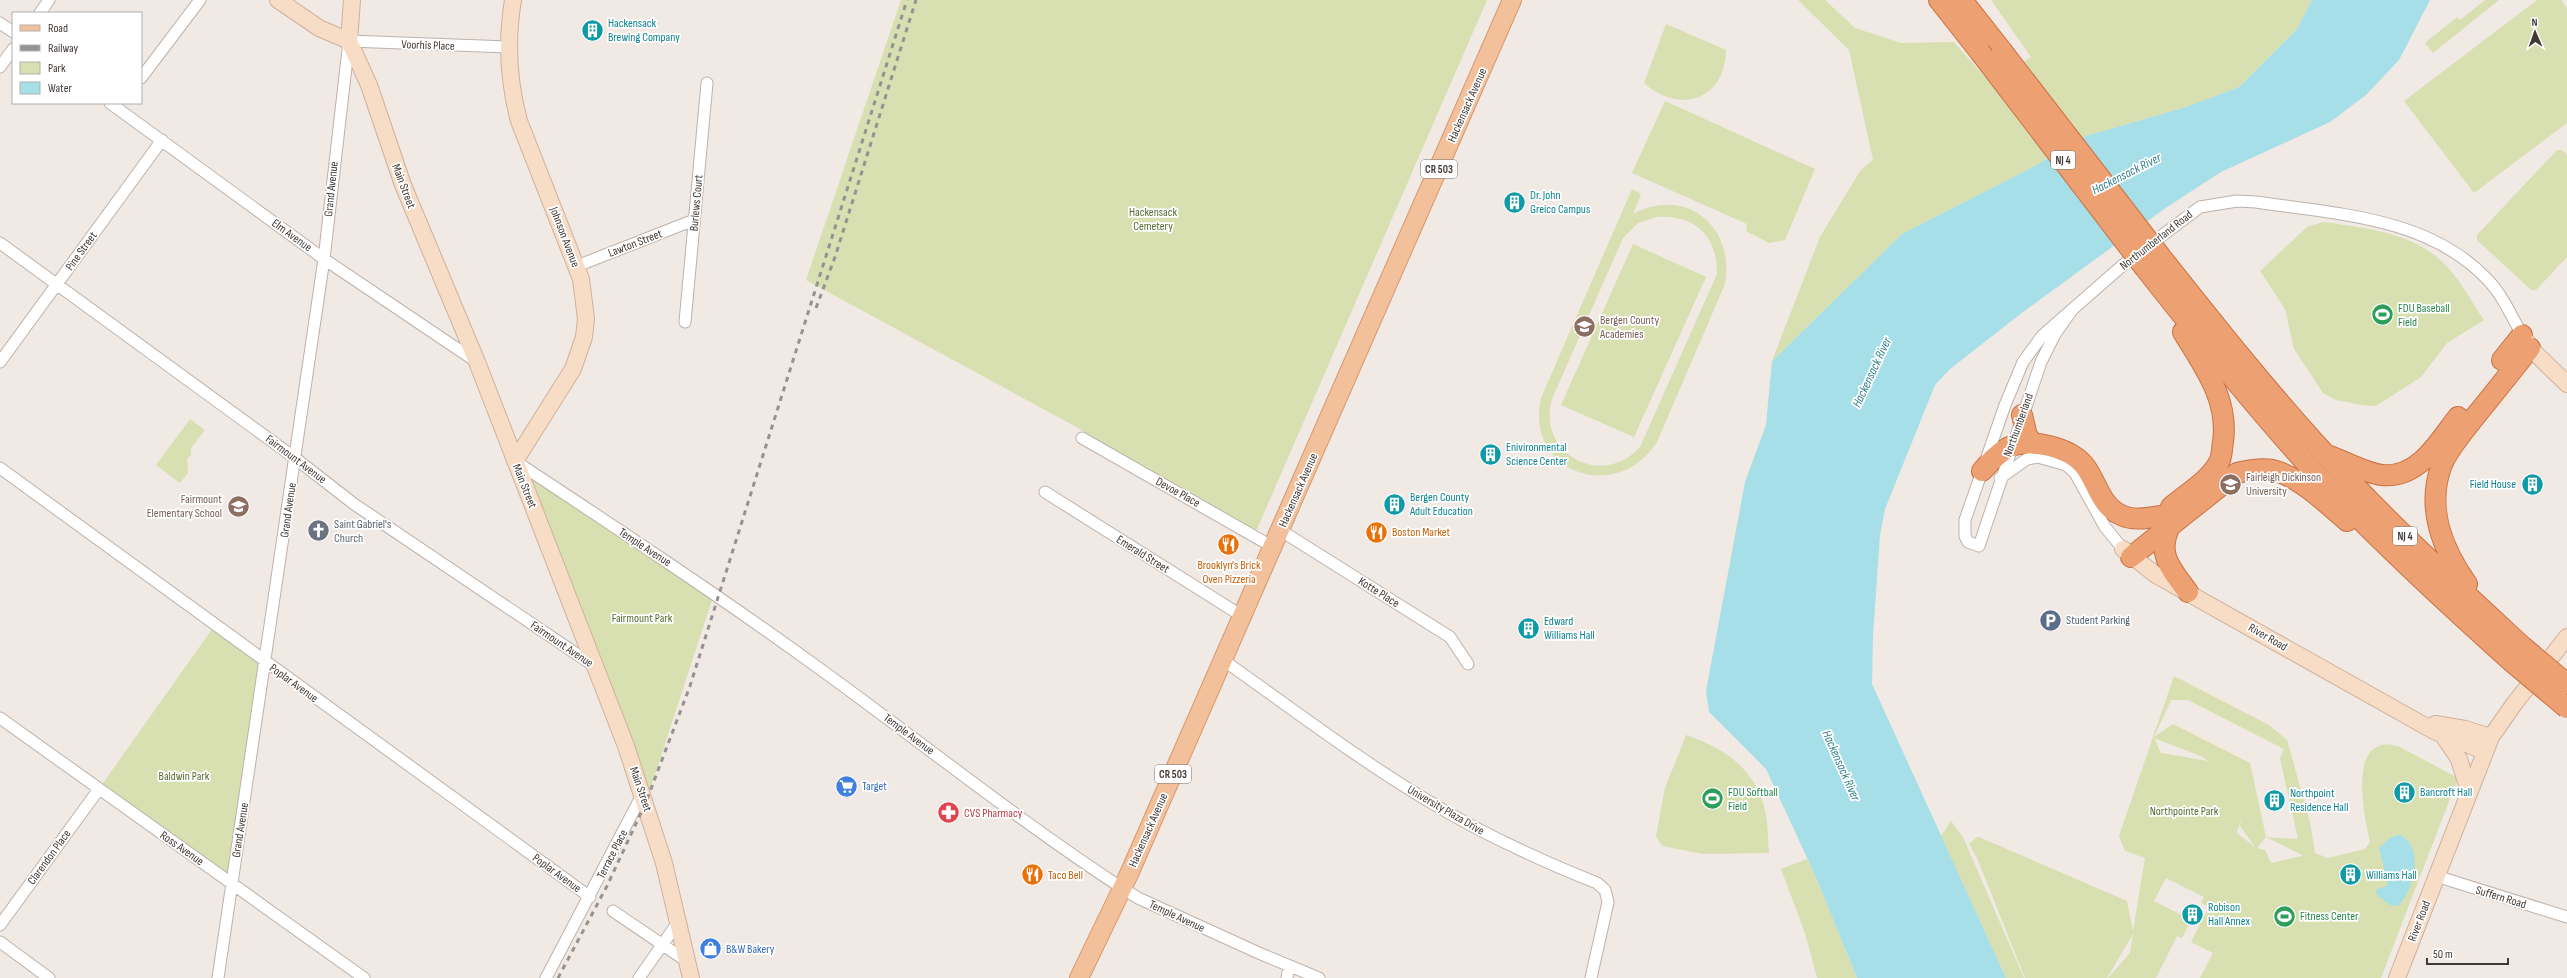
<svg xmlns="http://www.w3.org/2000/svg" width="2567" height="978" viewBox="0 0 2567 978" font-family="'Sofia Sans Condensed',sans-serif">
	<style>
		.green { fill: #d8e0b1; fill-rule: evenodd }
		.water { fill: #a6dfe7 }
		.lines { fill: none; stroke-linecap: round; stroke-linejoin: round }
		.street-casing { stroke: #bdb2ab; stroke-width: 13 }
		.secondary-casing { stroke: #ceb19b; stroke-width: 18 }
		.primary-casing { stroke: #d5986d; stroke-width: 20 }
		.highway-casing { stroke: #ca7244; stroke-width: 22 }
		.street { stroke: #fff; stroke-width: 11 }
		.secondary { stroke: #f8ddc6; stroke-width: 16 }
		.primary { stroke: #f2c09b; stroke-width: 18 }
		.highway { stroke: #eda072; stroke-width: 20 }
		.rail { stroke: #939393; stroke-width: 3; stroke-dasharray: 5 5; stroke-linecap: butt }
		.highway-bridge-casing { stroke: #ca7244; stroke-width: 22; stroke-linecap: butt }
		.highway-bridge { stroke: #eda072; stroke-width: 20 }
		.labels { text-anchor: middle; stroke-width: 3.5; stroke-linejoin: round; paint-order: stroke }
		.shield { fill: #fff; stroke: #7a7472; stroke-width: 1 }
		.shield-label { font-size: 11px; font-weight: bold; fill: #413935 }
		.culture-label { font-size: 12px; fill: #0d838f; stroke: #fff; text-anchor: start }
		.street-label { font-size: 12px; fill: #413935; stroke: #fff }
		.park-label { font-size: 12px; fill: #576b2f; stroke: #fff }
		.leisure-label { font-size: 12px; fill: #27864d; stroke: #fff; text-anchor: start }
		.education-label { font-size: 12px; fill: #785e54; stroke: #fff; text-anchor: start }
		.worship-label { font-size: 12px; fill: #5b616d; stroke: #fff; text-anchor: start }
		.food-label { font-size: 12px; fill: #c56008; stroke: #fff; text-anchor: start }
		.service-label { font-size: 12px; fill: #4e5e75; stroke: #fff; text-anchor: start }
		.shop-label { font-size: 12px; fill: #366cbe; stroke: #fff; text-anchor: start }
		.health-label { font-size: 12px; fill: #be3a42; stroke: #fff; text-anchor: start }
		.water-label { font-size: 13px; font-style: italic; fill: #357f8b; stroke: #fff }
	</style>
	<rect width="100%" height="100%" fill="#f0e9e4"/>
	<!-- green -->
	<path class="green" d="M901 0H1487L1254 536 1078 428 806 280Z
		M1798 0H1825L1855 28 1901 43 1954 42 1991 84 2031 57 1991 0H2312L2297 29 2239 87 2186 107 2086 136 2031 168 1902 234 1772 361 1820 237 1860 171 1873 160 1849 50Z
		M2485 0H2499L2433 53 2425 43 2457 17 2460 20Z
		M2537 0H2561L2567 9V123L2474 193 2404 101Z
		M1666 24 1726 50C1725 100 1680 115 1644 83Z
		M1665 101 1815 169 1785 240 1769 243 1746 231 1747 224 1632 173Z
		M2557 150H2562L2567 155V257L2536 290H2531L2477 240V235Z
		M1632 189 1641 194 1633 214C1686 186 1735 226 1725 284L1657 442C1617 505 1524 473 1541 398ZM1656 217C1694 215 1717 234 1717 274L1640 447C1603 489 1536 454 1552 399L1623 238 1638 223Z
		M2323 222C2372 229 2423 233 2455 276 2466 290 2474 306 2484 320L2447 343 2421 377 2376 406 2362 405 2336 400 2323 393 2294 349 2285 309 2260 271 2307 227Z
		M1633 244 1706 277 1634 437 1561 405Z
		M190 419 205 430 191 448V455L187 459 188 473 180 483 156 465Z
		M515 461 714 594 646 802Z
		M215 625 265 662 232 882 96 793Z
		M2174 676 2269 725 2287 740 2310 822 2315 853 2328 858 2365 849 2370 842C2364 815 2346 732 2398 746L2458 778 2381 978H2200L2213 953 2191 942 2209 907 2201 903 2204 897 2166 878 2154 901 2191 920 2182 938 2177 936 2156 978H2108L2130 953 2133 934 2107 978H2025L1977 858 1969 844 1977 837H1979L2127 901 2133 931 2145 858 2125 851 2119 836ZM2171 700H2188L2284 749 2280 758 2298 839 2266 837 2250 763 2173 724 2154 737ZM2154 738 2203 757 2208 761 2161 753ZM2242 818 2240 826 2255 847 2237 833 2235 837ZM2266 837 2302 855V856L2271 863 2265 850 2257 848Z
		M1686 735C1725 749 1754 767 1765 810 1768 824 1768 839 1769 853L1703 854 1662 846 1656 836 1665 788Z
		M1951 821 1963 837 2024 978H2006L1941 836Z
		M1807 859 1815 875 1857 978H1817L1805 933 1781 869Z"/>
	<!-- water -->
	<path class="water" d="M2312 0H2430L2399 60 2366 95 2330 122 2221 172 2167 207 2023 312 1950 369 1935 385 1885 509 1880 535 1873 635 1872 684 2006 978H1857L1815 875 1766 769 1709 712 1706 691 1745 482 1766 425 1772 361 1902 234 2031 168 2086 136 2186 107 2239 87 2297 29Z
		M2400 835C2425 847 2414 890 2398 906L2390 905 2377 895 2376 890 2388 885 2379 848 2391 837Z"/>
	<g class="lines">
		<defs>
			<path id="street" d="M40 13 49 0
				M0 23 13 32
				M0 67 13 49
				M141 78 200 0
				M110 103 324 259 477 362
				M0 243 295 458 354 504 596 667
				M577 266 694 220
				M2072 310 2055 334 2041 362 1979 546 1968 542 1965 536V520L2005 405 2023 362 2042 336 2123 265 2200 207 2237 201 2256 202C2336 214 2429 217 2488 280 2503 296 2512 317 2522 335
				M685 322 707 83
				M0 362 162 140
				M1082 438 1273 547
				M515 461C618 529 721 597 820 669 921 742 1018 820 1122 888L1138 898 1261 954 1319 978
				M0 468 590 897
				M2000 478 2027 459 2038 457 2066 465 2075 473 2105 527 2123 549
				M1045 492 1242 616
				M1280 530 1450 637 1468 664
				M1223 660C1290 707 1355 757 1425 799 1480 833 1537 859 1597 883L1605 890 1608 902 1591 978
				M0 718 364 978
				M2436 876 2567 917
				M613 911 688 962
				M0 925 99 789
				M0 942 49 978
				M218 978 324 259 349 41 508 47
				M546 978 643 793
				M639 978 679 921
				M1287 978 1289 966"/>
			<path id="secondary" d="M278 0 319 28 349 41
				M352 0 349 41 369 85 403 185 477 362 626 746 664 863 691 978
				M513 0C506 42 508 80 519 121L581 279 586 319 584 337 573 369 515 461
				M2525 339 2530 348 2567 384
				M2123 549 2156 575 2434 731 2484 751
				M2435 724 2465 729 2491 737
				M2442 734 2459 759 2469 792
				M2397 978 2491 737 2514 704 2567 637"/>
			<path id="primary" d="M1079 978 1129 874 1512 0"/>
			<path id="highway" d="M1939 0 1980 52
				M1962 0 2002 51
				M2161 257C2214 324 2268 392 2326 455 2388 523 2456 585 2523 647
				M2145 268C2201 339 2257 410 2318 476 2379 541 2444 601 2511 661
				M2502 360 2522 335
				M2022 415 2027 436 2034 444
				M2330 456C2346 462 2365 473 2382 475 2419 479 2439 441 2458 417
				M1982 471C1990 462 1998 453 2009 447 2030 438 2069 447 2084 465 2097 481 2100 506 2121 515 2133 521 2148 518 2160 516
				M2171 507C2186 494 2212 479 2220 460 2222 455 2222 447 2223 442 2229 399 2204 367 2183 332
				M2170 526C2156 554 2171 569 2188 592
				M2131 557 2237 473C2250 470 2266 467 2279 472 2304 481 2327 504 2347 521
				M2467 584C2443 550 2426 510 2441 467 2447 450 2462 434 2473 419 2492 396 2511 372 2530 348"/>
		</defs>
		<!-- street casing -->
		<use href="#street" class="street-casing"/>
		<!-- secondary casing -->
		<use href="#secondary" class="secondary-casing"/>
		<!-- primary casing -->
		<use href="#primary" class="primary-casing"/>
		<!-- highway casing -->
		<use href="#highway" class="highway-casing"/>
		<!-- street -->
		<use href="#street" class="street"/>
		<!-- secondary -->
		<use href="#secondary" class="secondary"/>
		<!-- primary -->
		<use href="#primary" class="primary"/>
		<!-- highway -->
		<use href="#highway" class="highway"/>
		<!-- rail -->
		<path class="rail" d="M816 308 835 257 916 0
			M558 978 607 886 646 802 690 686 907 0"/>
		<defs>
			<path id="highway-bridge" d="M2002 51 2161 257
				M1980 52 2145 268
				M2523 647 2567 684
				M2511 661 2567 708"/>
		</defs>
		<!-- highway-bridge casing -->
		<use href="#highway-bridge" class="highway-bridge-casing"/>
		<!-- highway-bridge -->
		<use href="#highway-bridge" class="highway-bridge"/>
	</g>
	<!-- icons -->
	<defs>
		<symbol id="building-disc" viewBox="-11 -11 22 22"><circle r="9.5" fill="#0f9aa8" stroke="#fff"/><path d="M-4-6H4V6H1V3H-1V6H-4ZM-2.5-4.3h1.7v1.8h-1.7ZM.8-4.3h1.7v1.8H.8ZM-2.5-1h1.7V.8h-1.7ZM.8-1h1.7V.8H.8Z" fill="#fff"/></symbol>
		<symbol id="stadium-disc" viewBox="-11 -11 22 22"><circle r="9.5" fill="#2e9e5b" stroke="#fff"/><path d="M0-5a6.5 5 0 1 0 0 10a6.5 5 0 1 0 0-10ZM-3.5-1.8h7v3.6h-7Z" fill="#fff"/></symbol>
		<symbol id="school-disc" viewBox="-11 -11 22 22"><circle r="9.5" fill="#8d6e63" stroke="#fff"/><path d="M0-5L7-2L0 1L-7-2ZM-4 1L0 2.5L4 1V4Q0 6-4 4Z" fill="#fff"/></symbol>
		<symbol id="university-disc" viewBox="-11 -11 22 22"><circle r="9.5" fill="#8d6e63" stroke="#fff"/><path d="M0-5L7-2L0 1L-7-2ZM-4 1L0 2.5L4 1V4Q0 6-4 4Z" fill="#fff"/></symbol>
		<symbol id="church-disc" viewBox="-11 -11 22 22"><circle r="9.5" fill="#6b7280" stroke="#fff"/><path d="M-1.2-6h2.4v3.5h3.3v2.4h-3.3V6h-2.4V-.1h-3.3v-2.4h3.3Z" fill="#fff"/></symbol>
		<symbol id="restaurant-disc" viewBox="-11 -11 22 22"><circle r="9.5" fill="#e8710a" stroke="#fff"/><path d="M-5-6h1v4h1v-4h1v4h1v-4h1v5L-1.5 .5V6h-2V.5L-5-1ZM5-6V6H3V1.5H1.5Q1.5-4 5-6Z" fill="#fff"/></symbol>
		<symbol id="parking-disc" viewBox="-11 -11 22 22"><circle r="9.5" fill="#5c6f8a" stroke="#fff"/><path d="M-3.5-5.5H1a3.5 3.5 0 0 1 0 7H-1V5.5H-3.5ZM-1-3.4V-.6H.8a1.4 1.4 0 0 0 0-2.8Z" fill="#fff"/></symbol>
		<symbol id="supermarket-disc" viewBox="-11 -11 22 22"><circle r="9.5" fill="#3f7fe0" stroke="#fff"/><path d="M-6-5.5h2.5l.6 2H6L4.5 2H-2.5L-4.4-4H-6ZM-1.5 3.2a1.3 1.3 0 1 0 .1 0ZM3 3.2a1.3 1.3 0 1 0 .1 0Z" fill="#fff"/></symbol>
		<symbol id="pharmacy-disc" viewBox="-11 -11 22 22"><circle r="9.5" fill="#e0444e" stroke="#fff"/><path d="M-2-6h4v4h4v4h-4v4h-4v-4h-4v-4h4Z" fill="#fff"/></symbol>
		<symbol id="shop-disc" viewBox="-11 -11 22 22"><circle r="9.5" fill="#3f7fe0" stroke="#fff"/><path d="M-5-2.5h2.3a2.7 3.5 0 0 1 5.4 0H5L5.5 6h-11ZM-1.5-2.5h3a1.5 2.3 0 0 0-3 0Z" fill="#fff"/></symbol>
	</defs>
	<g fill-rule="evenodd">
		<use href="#building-disc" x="580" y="18" width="25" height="25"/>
		<use href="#building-disc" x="1502" y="190" width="25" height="25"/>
		<use href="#stadium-disc" x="2370" y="302" width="25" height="25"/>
		<use href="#school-disc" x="1572" y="314" width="25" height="25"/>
		<use href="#building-disc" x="1478" y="442" width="25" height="25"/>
		<use href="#university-disc" x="2218" y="472" width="25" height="25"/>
		<use href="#building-disc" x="2520" y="472" width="25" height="25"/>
		<use href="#building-disc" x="1382" y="492" width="25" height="25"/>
		<use href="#school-disc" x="226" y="494" width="25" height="25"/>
		<use href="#church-disc" x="306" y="518" width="25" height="25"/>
		<use href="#restaurant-disc" x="1364" y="520" width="25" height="25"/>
		<use href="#restaurant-disc" x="1216" y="532" width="25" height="25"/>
		<use href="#parking-disc" x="2038" y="608" width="25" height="25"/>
		<use href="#building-disc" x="1516" y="616" width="25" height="25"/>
		<use href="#supermarket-disc" x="834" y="774" width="25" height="25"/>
		<use href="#building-disc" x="2392" y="780" width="25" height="25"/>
		<use href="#stadium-disc" x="1700" y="786" width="25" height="25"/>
		<use href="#building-disc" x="2262" y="788" width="25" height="25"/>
		<use href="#pharmacy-disc" x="936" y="800" width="25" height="25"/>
		<use href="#restaurant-disc" x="1020" y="862" width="25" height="25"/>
		<use href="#building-disc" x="2338" y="862" width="25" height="25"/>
		<use href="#building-disc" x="2180" y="902" width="25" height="25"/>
		<use href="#stadium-disc" x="2272" y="904" width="25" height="25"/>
		<use href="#shop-disc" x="698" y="936" width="25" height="25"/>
	</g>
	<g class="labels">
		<!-- shield labels -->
		<g class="shield">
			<rect x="2051" y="151" width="24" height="18" rx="3"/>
			<rect x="1421" y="160" width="36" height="18" rx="3"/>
			<rect x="2393" y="527" width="24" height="18" rx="3"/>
			<rect x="1155" y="765" width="36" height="18" rx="3"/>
		</g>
		<g class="shield-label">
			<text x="2063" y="164">NJ 4</text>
			<text x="1439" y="173">CR 503</text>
			<text x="2405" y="540">NJ 4</text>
			<text x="1173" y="778">CR 503</text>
		</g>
		<!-- culture labels -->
		<g class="culture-label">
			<text x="608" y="27">Hackensack<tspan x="608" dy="14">Brewing Company</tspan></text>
			<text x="1530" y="199">Dr. John<tspan x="1530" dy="14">Greico Campus</tspan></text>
			<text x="1506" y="451">Enivironmental<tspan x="1506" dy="14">Science Center</tspan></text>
			<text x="2516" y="488" text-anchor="end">Field House</text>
			<text x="1410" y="501">Bergen County<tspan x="1410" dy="14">Adult Education</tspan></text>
			<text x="1544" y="625">Edward<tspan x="1544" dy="14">Williams Hall</tspan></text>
			<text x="2420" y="796">Bancroft Hall</text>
			<text x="2290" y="797">Northpoint<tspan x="2290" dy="14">Residence Hall</tspan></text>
			<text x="2366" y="879">Williams Hall</text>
			<text x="2208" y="911">Robison<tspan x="2208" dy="14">Hall Annex</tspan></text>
		</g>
		<!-- street labels -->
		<g class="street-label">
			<text transform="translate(428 45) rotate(2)" y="4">Voorhis Place</text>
			<text transform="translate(1467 105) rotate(-66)" y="4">Hackensack Avenue</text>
			<text transform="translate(404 186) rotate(69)" y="4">Main Street</text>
			<text transform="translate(331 189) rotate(-84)" y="4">Grand Avenue</text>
			<text transform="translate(696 203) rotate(-85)" y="4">Burlews Court</text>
			<text transform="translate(292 235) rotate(36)" y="4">Elm Avenue</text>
			<text transform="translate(565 237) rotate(69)" y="4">Johnson Avenue</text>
			<text transform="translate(2156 240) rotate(-38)" y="4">Northumberland Road</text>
			<text transform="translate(635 243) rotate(-21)" y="4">Lawton Street</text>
			<text transform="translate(81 251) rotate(-54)" y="4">Pine Street</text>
			<text transform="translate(2018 425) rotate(-70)" y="4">Northumberland</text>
			<text transform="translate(296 459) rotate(37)" y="4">Fairmount Avenue</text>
			<text transform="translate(525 486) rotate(68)" y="4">Main Street</text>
			<text transform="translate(1298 490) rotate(-66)" y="4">Hackensack Avenue</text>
			<text transform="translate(1178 492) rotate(29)" y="4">Devoe Place</text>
			<text transform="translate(288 510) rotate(-82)" y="4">Grand Avenue</text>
			<text transform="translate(645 547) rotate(33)" y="4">Temple Avenue</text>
			<text transform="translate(1143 554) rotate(32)" y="4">Emerald Street</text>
			<text transform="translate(1379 592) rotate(32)" y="4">Kotte Place</text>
			<text transform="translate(2268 637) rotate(30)" y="4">River Road</text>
			<text transform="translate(562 644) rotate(34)" y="4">Fairmount Avenue</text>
			<text transform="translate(294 683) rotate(36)" y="4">Poplar Avenue</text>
			<text transform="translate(909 734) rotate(37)" y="4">Temple Avenue</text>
			<text transform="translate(641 789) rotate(71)" y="4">Main Street</text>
			<text transform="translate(1446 810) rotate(30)" y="4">University Plaza Drive</text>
			<text transform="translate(240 830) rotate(-81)" y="4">Grand Avenue</text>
			<text transform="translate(1148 830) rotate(-66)" y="4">Hackensack Avenue</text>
			<text transform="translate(182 848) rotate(35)" y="4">Ross Avenue</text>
			<text transform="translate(612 854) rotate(-63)" y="4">Terrace Place</text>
			<text transform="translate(49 857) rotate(-54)" y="4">Clarendon Place</text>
			<text transform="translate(557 873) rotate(36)" y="4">Poplar Avenue</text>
			<text transform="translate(2501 897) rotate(17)" y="4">Suffern Road</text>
			<text transform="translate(1177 916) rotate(25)" y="4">Temple Avenue</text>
			<text transform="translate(2419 921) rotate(-69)" y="4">River Road</text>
		</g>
		<!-- park labels -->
		<g class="park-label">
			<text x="1153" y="216">Hackensack<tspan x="1153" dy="14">Cemetery</tspan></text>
			<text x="642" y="622">Fairmount Park</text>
			<text x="184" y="780">Baldwin Park</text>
			<text x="2184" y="815">Northpointe Park</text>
		</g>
		<!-- leisure labels -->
		<g class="leisure-label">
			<text x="2398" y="312">FDU Baseball<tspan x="2398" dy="14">Field</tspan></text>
			<text x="1728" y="796">FDU Softball<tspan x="1728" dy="14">Field</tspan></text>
			<text x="2300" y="920">Fitness Center</text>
		</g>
		<!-- education labels -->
		<g class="education-label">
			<text x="1600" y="324">Bergen County<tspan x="1600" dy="14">Academies</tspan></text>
			<text x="2246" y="481">Fairleigh Dickinson<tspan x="2246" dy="14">University</tspan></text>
			<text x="222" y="503" text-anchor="end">Fairmount<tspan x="222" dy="14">Elementary School</tspan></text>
		</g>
		<!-- worship labels -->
		<g class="worship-label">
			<text x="334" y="528">Saint Gabriel's<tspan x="334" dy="14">Church</tspan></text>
		</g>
		<!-- food labels -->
		<g class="food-label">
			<text x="1392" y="536">Boston Market</text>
			<text x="1229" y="569" text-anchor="middle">Brooklyn's Brick<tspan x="1229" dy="14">Oven Pizzeria</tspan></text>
			<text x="1048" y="879">Taco Bell</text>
		</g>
		<!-- service labels -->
		<g class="service-label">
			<text x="2066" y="624">Student Parking</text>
		</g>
		<!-- shop labels -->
		<g class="shop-label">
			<text x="862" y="790">Target</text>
			<text x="726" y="953">B&amp;W Bakery</text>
		</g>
		<!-- health labels -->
		<g class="health-label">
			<text x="964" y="817">CVS Pharmacy</text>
		</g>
		<!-- water labels -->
		<g class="water-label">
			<text transform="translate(2126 173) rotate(-27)" y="5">Hackensack River</text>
			<text transform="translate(1871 372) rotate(-65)" y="5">Hackensack River</text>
			<text transform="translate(1842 765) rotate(66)" y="5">Hackensack River</text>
		</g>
	</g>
	<!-- legend -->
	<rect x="12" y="12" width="130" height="92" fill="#ffffff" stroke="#b3b0ae"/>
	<rect x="20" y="25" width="20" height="6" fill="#f2c09b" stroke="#b3b0ae"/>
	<text x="48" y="32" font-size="12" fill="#413935">Road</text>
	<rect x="20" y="45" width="20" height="6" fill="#939393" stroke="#b3b0ae"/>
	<text x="48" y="52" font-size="12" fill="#413935">Railway</text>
	<rect x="20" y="62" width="20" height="12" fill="#d8e0b1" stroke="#b3b0ae"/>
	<text x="48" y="72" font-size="12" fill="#413935">Park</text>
	<rect x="20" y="82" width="20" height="12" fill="#a6dfe7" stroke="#b3b0ae"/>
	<text x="48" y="92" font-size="12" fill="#413935">Water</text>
	<!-- north arrow -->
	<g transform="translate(2535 32) rotate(358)" stroke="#ffffff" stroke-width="3" paint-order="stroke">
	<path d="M0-3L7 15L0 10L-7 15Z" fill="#413935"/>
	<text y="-6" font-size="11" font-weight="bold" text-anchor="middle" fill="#413935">N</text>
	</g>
	<!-- scale -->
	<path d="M2427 958v6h81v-6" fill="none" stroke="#413935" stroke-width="2"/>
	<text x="2433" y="958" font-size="12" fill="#413935" stroke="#ffffff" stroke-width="3" paint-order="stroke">50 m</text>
</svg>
